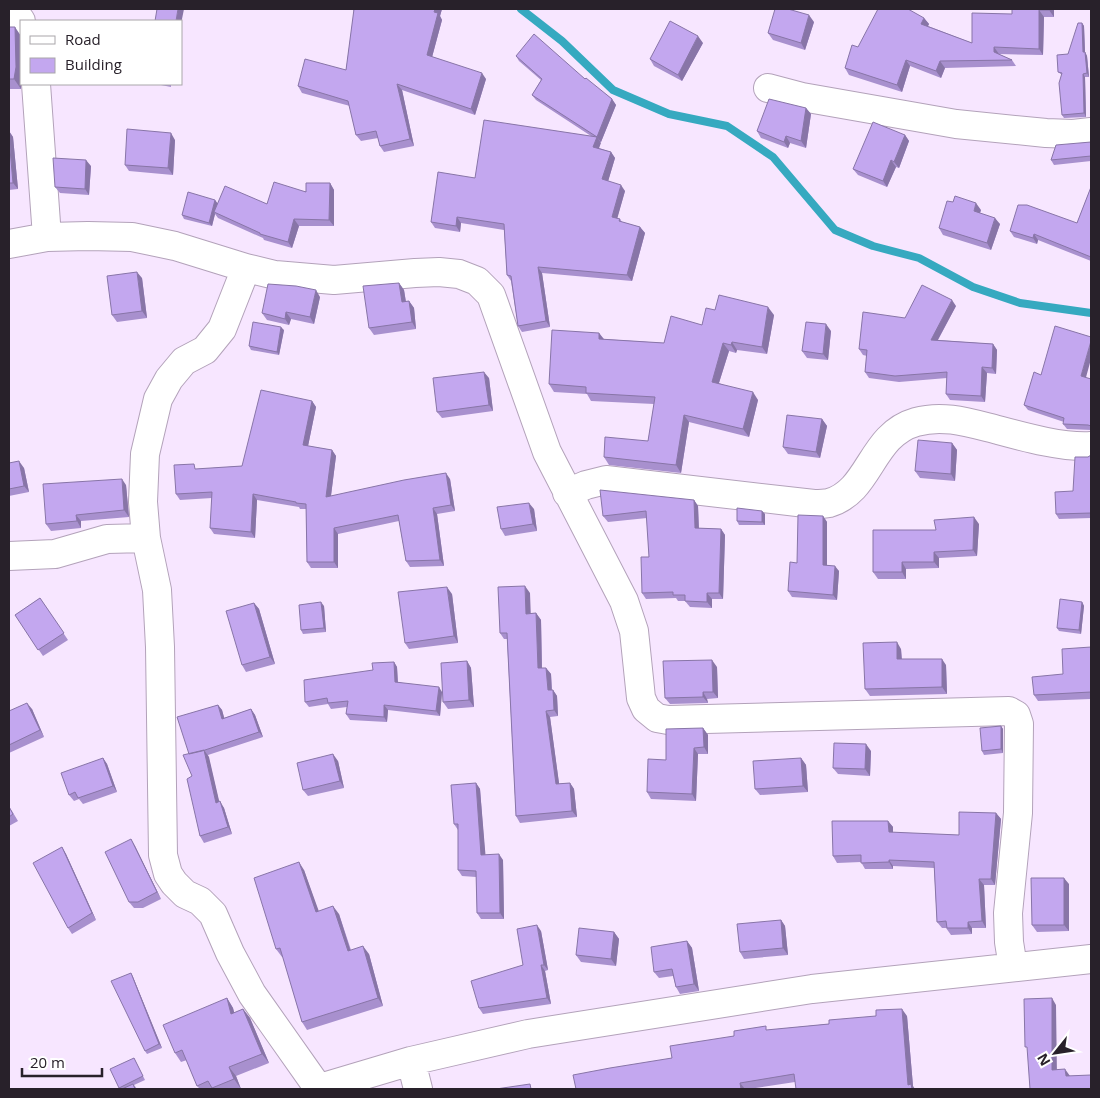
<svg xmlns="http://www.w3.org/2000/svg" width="1100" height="1098" viewBox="0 0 1100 1098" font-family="'Open Sans',sans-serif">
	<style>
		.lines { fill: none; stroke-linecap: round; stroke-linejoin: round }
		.stream { stroke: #36a9c0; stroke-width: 8 }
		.minor-casing { stroke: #b3a2ba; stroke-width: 30 }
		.minor { stroke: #fff; stroke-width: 28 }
		.wall { fill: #a890ce }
		.shaded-wall { fill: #8875a7 }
		.building { fill: #c3a7ef; stroke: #8875a7 }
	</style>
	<rect width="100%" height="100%" fill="#f7e6ff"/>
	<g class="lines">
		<!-- stream -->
		<path class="stream" d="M521 9 562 41 613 90 669 114 727 126 773 157 835 230 873 246 919 258 973 287 1020 303 1091 313"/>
		<defs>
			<path id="minor" d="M12 9 21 21
				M36 84 47 237
				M768 88 802 97 956 124 1046 133 1073 134 1091 132
				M9 244 47 237 88 236 132 237 175 246 246 268 275 275 334 280 415 273 439 272 459 274 477 281 491 295 547 452 624 601 634 631 641 698 646 709 657 718 668 720 1009 711 1016 715 1019 724 1018 813 1008 913 1009 942 1013 967
				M246 268 222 329 205 350 184 361 169 379 158 399 145 454 143 502 146 538 157 590 160 647 163 855 168 874 174 883 185 894 200 901 213 914 230 953 252 994 319 1089
				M567 493 586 485 606 480 814 504C818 504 824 504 829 503 871 491 870 435 916 422 944 414 970 423 998 430 1024 437 1064 448 1091 446
				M9 556 55 554 107 539 146 538
				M411 1061 418 1089
				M317 1089 411 1061 528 1034 812 989 1091 959"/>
		</defs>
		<!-- minor casing -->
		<use href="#minor" class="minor-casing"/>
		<!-- minor -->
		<use href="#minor" class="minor"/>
	</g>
	<!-- wall -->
	<path class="wall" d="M352 9H442L440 16 442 20 432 57 486 79 475 115 402 90 414 146 384 152 380 146 378 138 361 141 356 135 350 106 302 93 298 86 346 70 354 11Z
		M1012 9H1054V17H1044L1043 55 999 54 1012 60 1016 66 945 68 941 78 910 66 902 92 849 75 845 68 858 47 924 18 929 24 928 26 972 43 1012 14Z
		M814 22 805 50 773 40 768 33Z
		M1082 23 1084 26 1085 52 1087 56 1089 77H1085L1086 117 1064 118 1062 115V75L1058 72 1068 54Z
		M9 27 21 36V89H9Z
		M703 43 682 81 654 66 650 59Z
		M516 56 585 79 612 99 616 105 601 142H600L599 148 611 152 615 158 608 181 625 191 617 218 620 219 622 222 640 227 645 233 632 281 542 273 550 327 522 332 518 326 511 281 507 275 504 230 461 223 460 232 435 228 431 222 475 178 591 136 536 100 532 95 541 80 519 61Z
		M156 84H171V87Z
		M806 108 811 114 806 148 790 143 788 148 761 138 757 131Z
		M9 131 13 137 18 189 9 190Z
		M905 135 909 141 899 168 896 167 887 187 858 175 853 169Z
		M175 140 173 175 129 171 125 165Z
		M1091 142V161L1054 165 1051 160Z
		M91 166 89 195 60 193 55 187Z
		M330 183 334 190V226H299L292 248 264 240 263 238 218 218 215 214 212 226 184 219 182 215 215 200 217 203 267 204Z
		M1091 187V261L1038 240 1037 244 1014 237 1010 231 1077 223Z
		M981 210 980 213 1000 224 991 250 943 235 939 228Z
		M142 278 147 318 117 322 112 315Z
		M399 283 404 290 406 302 409 301 414 308 416 329 374 335 369 328Z
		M320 297 314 324 291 319 289 325 267 320 262 313Z
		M956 306 938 340 993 344 997 350 996 374 987 373 985 402 950 400 946 394 947 378 899 382 869 378 865 372 867 356 863 355 859 349 905 318Z
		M715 310 774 315 767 354 737 350 736 353 729 351 719 383 758 400 749 437 689 422 681 473 609 465 604 457 648 441 654 404 591 401 587 394 554 392 549 384 599 333 604 339 664 343 702 325Z
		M284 330 279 355 251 350 249 346Z
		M831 331 828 360 807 358 802 351Z
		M1041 375 1086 378 1091 379V430L1067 429 1063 424 1064 422 1028 410 1024 405Z
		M489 378 493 411 442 418 437 412Z
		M312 401 316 407 308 446 332 450 336 456 331 496 450 479 455 511 437 514 444 566 410 567 406 561 399 521 338 534V568H311L307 562 306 509H300L299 507 257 500 255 538 214 534 210 528 212 498 180 500 176 494 198 469 242 466Z
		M822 419 827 426 820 458 788 454 783 447Z
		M952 443 957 450 955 481 920 478 915 471Z
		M1091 455V518L1059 519 1056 514 1073 491 1088 457Z
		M9 463 24 468 29 492 9 496Z
		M126 485 129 517 81 521V528L51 531 46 524Z
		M694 500 698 506 699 528 721 529 725 535 723 599H712V608L690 607 685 601H678L676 598 646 599 642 593 649 557 647 518 608 522 603 516Z
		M534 509 537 531 505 536 501 529Z
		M762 511 765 514V525H739L737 521Z
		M823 516 827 522V565L839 571 837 600 792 597 788 591 797 563Z
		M979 524 977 556 939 558V568L906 569V579H878L873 572 936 530Z
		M530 593V614L536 613 541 620 542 668H546L551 674 552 690H553L557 696 558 716 550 717 559 784 570 783 574 789 577 817 520 823 516 816 507 639H504L500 633Z
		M452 594 458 643 409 649 405 643Z
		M40 598 68 640 43 656 15 615Z
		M1082 602 1084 606 1081 634 1059 631 1057 628Z
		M254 603 259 609 275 664 246 672 242 665Z
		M324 606 326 632 303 634 301 630Z
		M1091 647V699L1038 701 1034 695 1063 674Z
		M901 649 902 659 946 665 947 694 870 696 865 689Z
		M467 661 471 668 474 707 448 709 443 702Z
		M394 662 397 667 398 682 442 692 440 716 388 710 387 722 350 720 346 714 347 707 331 709 328 704 309 707 305 702 373 670Z
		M717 667 718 698 707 699 708 703 670 704 665 698Z
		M218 705 222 710 224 718 251 709 255 715 263 737 208 755 219 802 224 808 232 834 204 843 200 836 189 754Z
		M32 709 44 737 9 753V711Z
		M1001 726 1003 729V753L984 755 982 751Z
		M703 728 708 735V754H698L696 801 651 799 647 792 666 760Z
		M871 751 870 776 838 774 833 768Z
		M103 758 107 764 117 792 83 804 79 799 74 801 69 795Z
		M801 758 806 765 808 792 760 795 755 789Z
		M338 761 344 788 308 796 303 790Z
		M476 783 480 789 485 855 503 860 504 919H481L477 913 476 877 462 876 458 870V830L454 824Z
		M9 806 18 821 9 826Z
		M996 813 1001 819 995 885H984L986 928H972V934L951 935 946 928H942L937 922 934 868 893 866V869H865L861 862 837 863 833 856 888 821 893 827V833L959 835Z
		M131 839 135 846 161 899 143 908H134L129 902Z
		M62 847 66 854 96 920 72 934 68 928Z
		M304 870 318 911 339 914 351 950 369 954 383 1006 307 1030 302 1022 283 957H282L276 949Z
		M1069 884V931L1037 932 1032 925Z
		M781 920 785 926 788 955 744 959 740 952Z
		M541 931 548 970 545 971 551 1004 483 1014 479 1008 523 965Z
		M614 932 619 939 616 966 581 962 576 955Z
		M687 941 692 948 699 991 680 994 676 987 673 976 659 978 654 972Z
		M131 973 133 977 162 1048 147 1054 145 1051Z
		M227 998 233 1008 234 1013 243 1009 250 1018 269 1063 236 1076 241 1089H200L197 1086 187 1060 181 1062 175 1053Z
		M907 1016 913 1086 795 1082 749 1089H576L672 1058 734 1036 768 1030Z
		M134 1058 145 1080 134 1085 137 1089H120L119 1088Z"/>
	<!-- shaded-wall -->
	<path class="shaded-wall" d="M178 9H184L181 24V21H176Z
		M435 9H442L440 16 442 20 431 61 427 55Z
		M1049 9H1054V17L1049 10Z
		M1039 10 1044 17 1043 55 1039 49Z
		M809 15 814 22 805 50 801 43Z
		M924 18 929 24 926 30 921 24Z
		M1082 23 1084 26 1085 52 1087 56 1089 77 1087 73 1083 52Z
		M15 27 21 36V89L14 79Z
		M698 36 703 43 682 81 678 75Z
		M994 47 999 54 994 52Z
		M906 60 910 66 902 92 897 85Z
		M940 61 945 68 941 78 936 71Z
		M482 73 486 79 475 115 471 109Z
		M1083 74 1085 77 1086 117 1084 113Z
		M397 84 402 90 414 146 410 139Z
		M612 99 616 105 601 142 597 137Z
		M806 108 811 114 806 148 801 141Z
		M9 131 13 137 18 189 13 183Z
		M171 133 175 140 173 175 168 168Z
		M905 135 909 141 899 168 894 162Z
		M786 136 790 143 788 148 784 142Z
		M597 137 601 143 597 153 593 147Z
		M611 152 615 158 607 185 602 179Z
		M86 160 91 166 89 195 85 189Z
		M891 160 896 167 887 187 883 181Z
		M330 183 334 190V226L329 220Z
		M621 185 625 191 616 223 612 217Z
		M215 200 218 204 214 212 215 214 212 226 209 223Z
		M976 203 981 210 978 218 974 211Z
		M457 217 461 223 460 232 456 226Z
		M995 218 1000 224 991 250 987 243Z
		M294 219 299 226 292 248 288 242Z
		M640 227 645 233 632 281 627 275Z
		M1034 234 1038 240 1037 244 1033 238Z
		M538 267 542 273 550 327 546 321Z
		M137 272 142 278 147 318 142 311Z
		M399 283 404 290 407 309 402 302Z
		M316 290 320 297 314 324 310 317Z
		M952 300 956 306 935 345 931 340Z
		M409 301 414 308 416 329 412 322Z
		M768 307 774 315 767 354 762 347Z
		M286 312 291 319 289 325 285 319Z
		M826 324 831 331 828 360 823 354Z
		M281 327 284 330 279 355 277 352Z
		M599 333 605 341 599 339Z
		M1091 341V359L1085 381 1081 376Z
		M732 342 737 350 736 353 731 345Z
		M723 343 729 351 717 389 712 382Z
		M993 344 997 350 996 374 992 368Z
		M982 367 987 373 985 402 981 396Z
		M484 372 489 378 493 411 489 405Z
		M753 392 758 400 749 437 743 429Z
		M312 401 316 407 307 451 303 445Z
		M684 415 689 422 681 473 676 465Z
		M822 419 827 426 820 458 816 452Z
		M952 443 957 450 955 481 951 474Z
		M332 450 336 456 330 503 326 497Z
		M19 461 24 468 29 492 24 486Z
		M446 473 450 479 455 511 451 505Z
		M122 479 126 485 129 517 124 510Z
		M253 494 257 500 255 538 251 532Z
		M694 500 698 506 699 534 695 528Z
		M529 503 534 509 537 531 533 524Z
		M433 508 437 514 444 566 440 560Z
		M762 511 765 514V525L762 522Z
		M76 515 81 521V528L77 521Z
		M823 516 827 522V571L823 565Z
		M974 517 979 524 977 556 973 550Z
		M334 528 338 534V568L334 562Z
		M721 529 725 535 723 599 719 593Z
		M934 552 939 558V568L934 562Z
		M902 562 906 569V579L902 572Z
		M835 566 839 571 837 600 833 595Z
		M525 586 530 593 531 620 526 614Z
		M447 587 452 594 458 643 454 636Z
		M707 593 712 599V608L707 602Z
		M321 602 324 606 326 632 324 628Z
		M1082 602 1084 606 1081 634 1079 630Z
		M254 603 259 609 275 664 270 657Z
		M536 613 541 620 542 674 538 668Z
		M897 642 901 649 902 666 897 659Z
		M942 659 946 665 947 694 942 687Z
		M712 660 717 667 718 698 713 692Z
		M467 661 471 668 474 707 469 700Z
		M394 662 397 667 398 687 395 682Z
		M546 668 551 674 552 696 548 690Z
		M439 687 442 692 440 716 436 711Z
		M553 690 557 696 558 716 554 710Z
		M703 692 707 699 708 703 703 697Z
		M27 703 32 709 44 737 40 730Z
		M218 705 222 710 226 724 222 719Z
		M384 705 388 710 387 722 384 717Z
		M251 709 255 715 263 737 259 732Z
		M546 711 550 717 560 790 556 784Z
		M1001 726 1003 729V753L1001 749Z
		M703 728 708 735V754L704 747Z
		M866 744 871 751 870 776 865 769Z
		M694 748 698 754 696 801 692 794Z
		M204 750 209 757 221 809 216 803Z
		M333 754 338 761 344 788 340 781Z
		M103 758 107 764 117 792 113 786Z
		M801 758 806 765 808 792 803 786Z
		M476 783 480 789 486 861 481 855Z
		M570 783 574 789 577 817 572 811Z
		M220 801 224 808 232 834 228 827Z
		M996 813 1001 819 995 885 991 879Z
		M888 821 893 827V839L889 832Z
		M131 839 135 846 161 899 157 892Z
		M62 847 66 854 96 920 92 913Z
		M499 854 503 860 504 919 500 913Z
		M889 860 893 866V869L889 862Z
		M299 862 304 870 322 920 316 912Z
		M1064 878 1069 884V931L1064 925Z
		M979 879 984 885 986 928 982 921Z
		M333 906 339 914 353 959 348 951Z
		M781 920 785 926 788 955 783 948Z
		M968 922 972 928V934L968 928Z
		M537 925 541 931 548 970 544 965Z
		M614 932 619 939 616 966 611 959Z
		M687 941 692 948 699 991 694 984Z
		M363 946 369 954 383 1006 378 998Z
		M541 965 545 971 551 1004 547 998Z
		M131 973 133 977 162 1048 159 1044Z
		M227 998 233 1008 237 1023 231 1014Z
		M1052 998 1056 1005 1057 1077 1052 1070Z
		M243 1009 250 1018 269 1063 262 1054Z
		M902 1009 907 1016 913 1086 915 1089H911L908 1085Z
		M229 1067 236 1076 241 1089 234 1079Z
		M1065 1069 1070 1076H1066Z
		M740 1083 745 1089H741Z"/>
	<!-- building -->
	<path class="building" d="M157 9H178L176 21H155Z
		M354 9H435L434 12 438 13 427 55 482 73 471 109 397 84 410 139 380 146 376 131 356 135 348 101 298 86 305 59 346 70Z
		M775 9H788L809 15 801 43 768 33Z
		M878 9H908L924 18 921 24 972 43V13L1012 14V9H1049V10H1039V49L994 47V52L1012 60 940 61 936 71 906 60 897 85 845 68 852 45 858 47Z
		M670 21 698 36 678 75 650 59Z
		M1078 23H1082L1083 52H1085L1087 73 1083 74 1084 113 1062 115 1059 83 1062 73 1058 72 1057 55 1068 54Z
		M9 27H15L16 67 14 79H9Z
		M534 34 585 79 586 78 612 99 597 137 532 95 542 79 516 56Z
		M769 99 806 108 801 141 786 136 784 142 757 131Z
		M484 120 597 137 593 147 611 152 602 179 621 185 612 217 620 219 619 221 640 227 627 275 538 267 546 321 518 326 511 276 507 275 504 224 457 217 456 226 431 222 438 172 475 178Z
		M873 122 905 135 894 162 891 160 883 181 853 169Z
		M127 129 171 133 168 168 125 165Z
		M9 138 13 183H9Z
		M1091 142V156L1051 160 1056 145Z
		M53 158 86 160 85 189 55 187Z
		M274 182 306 192V183H330L329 220 294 219 288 242 260 234V233L214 212 225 186 267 204Z
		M1091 187V257L1034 234 1033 238 1010 231 1018 205H1027L1077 223Z
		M188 192 215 200 209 223 182 215Z
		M955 196 976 203 974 211 995 218 987 243 939 228 947 201 953 202Z
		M137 272 142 311 112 315 107 276Z
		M399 283 402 302 409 301 412 322 369 328 363 286Z
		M268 284 296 286 316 290 310 317 286 312 285 319 262 313Z
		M922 285 952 300 931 340 993 344 992 368 982 367 981 396 946 394 947 372 895 376 865 372 867 350 859 349 863 312 905 318Z
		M719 295 768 307 762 347 732 342 731 345 723 343 712 382 753 392 743 429 684 415 676 465 604 457 605 437 648 441 655 397 586 393V387L549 384 552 330 599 333V339L664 343 671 316 702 325 706 308 715 310Z
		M253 322 281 327 277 352 249 346Z
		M806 322 826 324 823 354 802 351Z
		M1055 326 1091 337V341L1081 376 1091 379V426L1088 425 1063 424 1064 418 1024 405 1034 372 1041 375Z
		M484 372 489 405 437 412 433 378Z
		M261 390 312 401 303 445 332 450 326 497 404 480 446 473 451 505 433 508 440 560 406 561 398 515 334 528V562H307L306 504 296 503V502L253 494 251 532 210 528 212 492 176 494 174 465 194 464 195 469 242 466Z
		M787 415 822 419 816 452 783 447Z
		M918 440 952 443 951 474 915 471Z
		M1091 455V513L1056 514 1055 492 1073 491 1075 457H1088Z
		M19 461 24 486 9 489V463Z
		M122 479 124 510 76 515 77 521 46 524 43 484Z
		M600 490 694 500 695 528 721 529 719 593H707V602L685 601V595H673V592L642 593 641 557H649L646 511 603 516Z
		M529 503 533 524 501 529 497 507Z
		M737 508 762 511V522L737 521Z
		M798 515 823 516V565L835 566 833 595 788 591 790 562 797 563Z
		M974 517 973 550 934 552V562H902V572H873V530H936L934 520Z
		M525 586 526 614 536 613 538 668H546L548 690H553L554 710 546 711 556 784 570 783 572 811 516 816 507 633H500L498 587Z
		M447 587 454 636 405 643 398 592Z
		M40 598 64 633 38 650 15 615Z
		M1060 599 1082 602 1079 630 1057 628Z
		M321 602 324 628 301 630 299 605Z
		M254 603 270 657 242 665 226 611Z
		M897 642V659H942V687L865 689 863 643Z
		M1091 647V692L1034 695 1032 677 1063 674 1062 649Z
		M712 660 713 692H703V697L665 698 663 661Z
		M467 661 469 700 443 702 441 663Z
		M394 662 395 682 439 687 436 711 384 705V717L346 714 348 701 328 703 327 698 305 702 304 680 373 670 372 663Z
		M27 703 40 730 9 745V711Z
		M218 705 222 719 251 709 259 732 202 751 189 754 177 717Z
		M1001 726V749L982 751 980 728Z
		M703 728 704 747 694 748 692 794 647 792 648 759 666 760V729Z
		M834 743 866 744 865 769 833 768Z
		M204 750 216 803 220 801 228 827 200 836 187 779 192 776 183 755Z
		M333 754 340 781 303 790 297 763Z
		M103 758 113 786 78 798 75 792 69 795 61 773Z
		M801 758 803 786 755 789 753 761Z
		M476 783 481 855 499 854 500 913H477L476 871 458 870V824H454L451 785Z
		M9 807 13 814 9 817Z
		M959 812 996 813 991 879H979L982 921 968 922V928H947L946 921 937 922 934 862 889 860V862L861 863V855L833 856 832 821H888L889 832 959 835Z
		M131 839 157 892 138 902H129L105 852Z
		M62 847 92 913 68 928 33 863Z
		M299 862 316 912 333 906 348 951 363 946 378 998 302 1022 280 948 276 949 254 878Z
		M1031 878H1064V925H1032Z
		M781 920 783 948 740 952 737 924Z
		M537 925 544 965H541L547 998 479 1008 471 981 523 965 517 929Z
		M579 928 614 932 611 959 576 955Z
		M687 941 694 984 676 987 672 969 654 972 651 947Z
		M131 973 159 1044 145 1051 111 981Z
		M227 998 231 1014 243 1009 262 1054 229 1067 234 1079 212 1088 208 1081 197 1086 182 1050 175 1053 163 1025Z
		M1052 998V1070L1065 1069 1066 1076 1091 1075V1089H1030L1027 1047H1025L1024 999Z
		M902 1009 908 1085 911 1084 912 1089H796L794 1074 740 1083 741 1089H576L573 1075 610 1068 672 1058 670 1046 734 1036V1031L766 1026V1030L829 1024V1020L876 1016V1010Z
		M134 1058 143 1076 119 1088 110 1069Z
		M133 1084 135 1089H122Z
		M530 1084 531 1089H496Z"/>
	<!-- border -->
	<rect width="1100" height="1098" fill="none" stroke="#28212a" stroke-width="20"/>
	<!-- legend -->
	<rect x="20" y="20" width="162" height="65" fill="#ffffff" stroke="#a9a6aa"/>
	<rect x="30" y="36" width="25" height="8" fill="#ffffff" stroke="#a9a6aa"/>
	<text x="65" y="45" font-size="15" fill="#28212a">Road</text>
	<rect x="30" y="58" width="25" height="15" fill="#c3a7ef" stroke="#a9a6aa"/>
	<text x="65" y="70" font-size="15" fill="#28212a">Building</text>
	<!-- north arrow -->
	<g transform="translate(1055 1053) rotate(240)" stroke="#ffffff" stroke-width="4" paint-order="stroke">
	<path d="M0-4L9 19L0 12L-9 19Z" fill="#28212a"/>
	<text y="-8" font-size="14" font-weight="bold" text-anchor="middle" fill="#28212a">N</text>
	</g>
	<!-- scale -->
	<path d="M22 1068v8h80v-8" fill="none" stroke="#28212a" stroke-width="2.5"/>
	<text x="30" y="1068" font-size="15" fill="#28212a" stroke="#ffffff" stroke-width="4" paint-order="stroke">20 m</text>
</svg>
